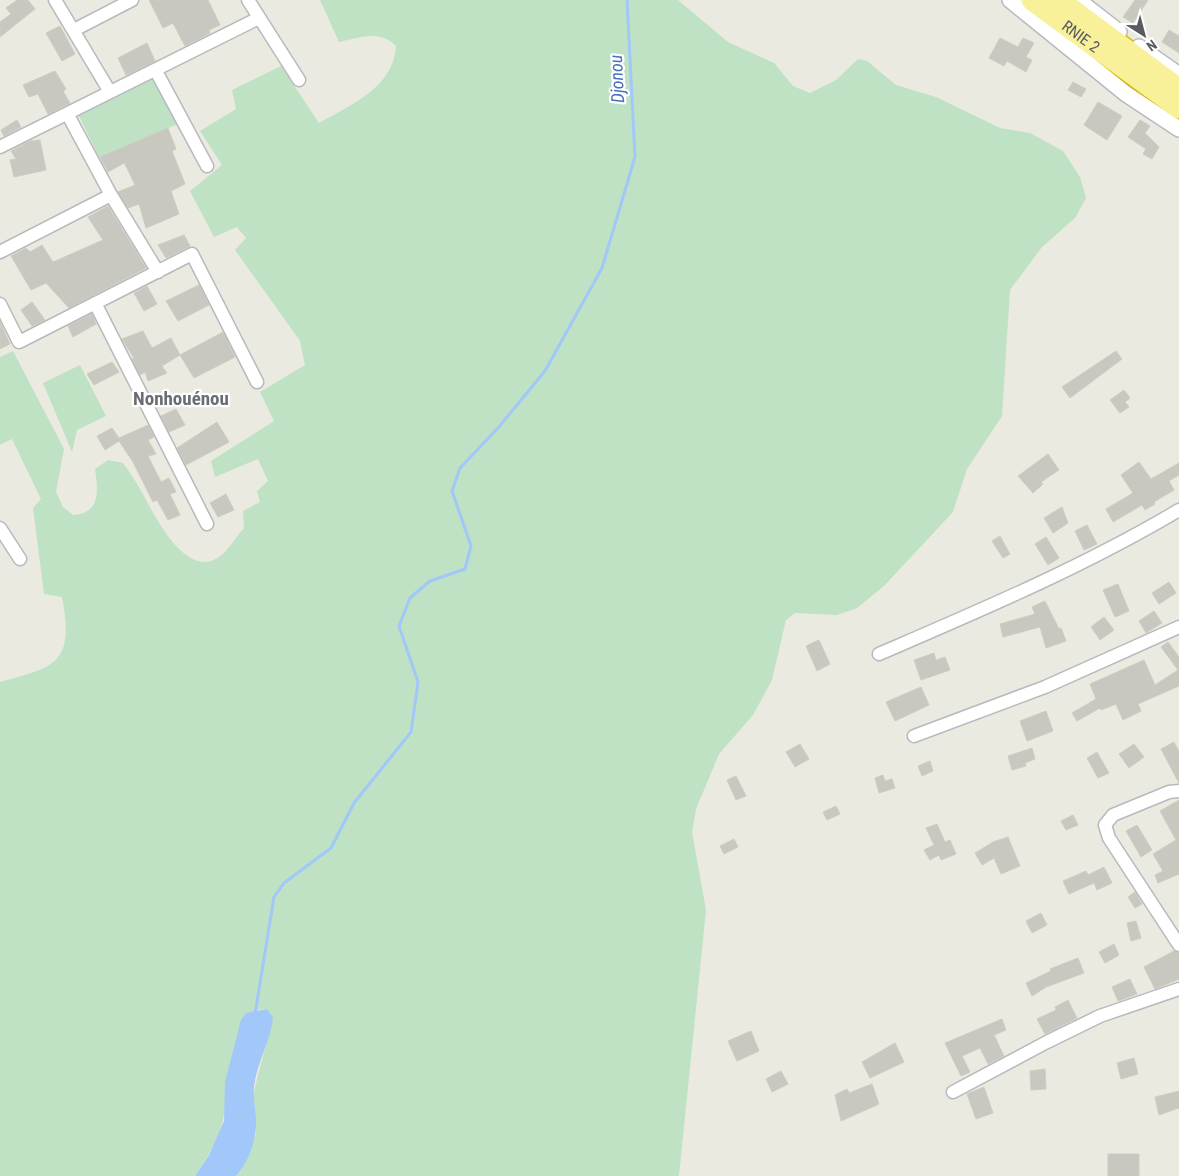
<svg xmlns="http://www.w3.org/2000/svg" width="1179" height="1176" viewBox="0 0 1179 1176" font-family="'Roboto Condensed',sans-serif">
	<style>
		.green { fill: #bee2c3 }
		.water { fill: #a2c7f9 }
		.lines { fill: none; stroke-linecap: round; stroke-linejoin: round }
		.stream { stroke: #a2c7f9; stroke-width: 3 }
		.building { fill: #c8c7c0; stroke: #cfcdbf }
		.minor-casing { stroke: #b8b9bf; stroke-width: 15 }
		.tertiary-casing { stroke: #b8b9bf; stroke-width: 18 }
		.trunk-casing { stroke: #debb0e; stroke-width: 24 }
		.minor { stroke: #fff; stroke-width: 12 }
		.tertiary { stroke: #fff; stroke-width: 15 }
		.trunk { stroke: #f8f19a; stroke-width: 21 }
		.labels { text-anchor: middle; stroke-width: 4.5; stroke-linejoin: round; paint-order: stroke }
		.street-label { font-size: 16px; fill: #595b61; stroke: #fff }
		.water-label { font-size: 18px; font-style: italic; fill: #476fba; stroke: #fff }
		.quarter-label { font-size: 19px; font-weight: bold; fill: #6a6d73; stroke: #fff }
	</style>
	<rect width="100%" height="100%" fill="#ebeae0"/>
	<!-- green -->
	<path class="green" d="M320 0H678L728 42 774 63 793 86 810 93 836 80 858 59 867 61 896 85 936 97 1000 128 1030 133 1063 151 1080 177 1086 198 1075 218 1042 247 1010 290 1002 416 967 469 953 512 884 586 857 608 837 615 795 613 786 620 772 680 753 715 719 754 696 809 692 832 706 910 679 1176H236L241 1170 256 1134 253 1095 273 1017 267 1009 256 1010 225 1104C224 1132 210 1153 195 1176H0V682C58 667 74 662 62 597L44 594 33 508 41 499 12 439 0 445V357L13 351 64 449 56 492 63 507 73 515C101 513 98 491 95 469L108 460 123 463C129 471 135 480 140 489 153 511 184 581 219 557 229 550 236 537 244 528L243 511 260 502 257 491 268 481 258 459 215 477 211 461 274 421 260 392 305 365 300 341 235 250 246 238 237 227 214 237 190 191 222 165 200 131 236 109 232 90 281 66 319 123C351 105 394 87 396 46 379 29 360 38 339 42Z
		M153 78 178 124 99 157 79 116Z
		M80 365 106 416 77 430 72 452 43 383Z"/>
	<!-- water -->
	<path class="water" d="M267 1009 273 1017C271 1039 259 1059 255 1080 252 1094 255 1105 256 1119 257 1138 249 1162 236 1176H195L209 1155 224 1121 225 1082 241 1020 246 1013Z"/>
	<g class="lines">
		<!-- stream -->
		<path class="stream" d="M255 1014 274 897 284 883 331 848 354 803 411 732 418 682 399 626 410 598 430 581 465 569 471 546 452 491 460 468 498 428 545 371 602 268 635 157 627 0"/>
	</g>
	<!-- building -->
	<path class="building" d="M17 0H28L35 9 0 37V22L11 14 6 8Z
		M149 0H208L220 25 209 30 210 33 185 46 173 23 163 28Z
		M1135 0H1148L1133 23 1123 17Z
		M60 26 75 54 62 61 46 33Z
		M1169 30 1179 36V53L1162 42Z
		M1000 38 1018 47 1023 38 1034 43 1026 57 1032 60 1026 72 1007 61 1004 66 989 58Z
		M147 43 155 61 126 75 118 58Z
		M55 71 66 89 63 91 70 103 48 114 38 94 29 97 23 85Z
		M1073 82 1086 89 1081 97 1068 90Z
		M1098 102 1122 116 1107 140 1084 125Z
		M17 120 21 127 4 136 1 130Z
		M1140 120 1150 126 1145 133 1159 147 1152 159 1143 154 1146 149 1128 137Z
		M168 128 176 149 172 151 185 184 171 191 179 214 146 228 139 204 128 208 118 192 135 185 127 168 124 163 108 172 100 157Z
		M40 140 46 170 14 177 10 160 16 159 11 151 30 141Z
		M108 206 146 268 69 308 46 283 31 290 11 256 26 248 30 252 42 245 53 262 103 240 88 217Z
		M184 235 190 246 166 258 158 245Z
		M199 285 209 305 178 321 166 301Z
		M147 286 157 304 144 311 134 293Z
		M32 302 45 320 32 326 21 310Z
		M92 314 96 324 73 337 68 326Z
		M0 322 10 344 0 349Z
		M143 331 152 348 171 338 180 355 162 366 167 373 148 381 145 372 140 375 132 359 134 358 122 339Z
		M223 332 235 357 194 378 180 355Z
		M1116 351 1122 359 1070 398 1062 387Z
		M112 362 119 372 94 385 87 374Z
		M1124 390 1130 398 1125 402 1129 407 1120 413 1110 400Z
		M176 409 185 425 169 432 161 416Z
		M217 422 229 442 186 465 177 448Z
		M148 425 154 437 148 440 156 454 148 456 161 482 169 478 176 492 170 494 180 515 168 520 157 500 153 502 133 462 119 441 105 450 97 436 112 428 119 438Z
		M1048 454 1059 470 1041 482 1043 484 1033 493 1018 476Z
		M1139 462 1151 479 1179 463V475L1169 481 1174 490 1154 502 1155 504 1145 510 1142 505 1113 522 1106 509 1133 493 1121 475Z
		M226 494 234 510 218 517 210 503Z
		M1062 507 1068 523 1053 533 1044 518Z
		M1087 525 1097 544 1084 550 1075 531Z
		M1000 536 1010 554 1003 558 992 541Z
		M1046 537 1059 558 1048 565 1035 544Z
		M1169 582 1176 593 1159 604 1152 593Z
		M1118 584 1129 611 1115 617 1103 590Z
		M1045 601 1059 629 1061 628 1066 641 1046 648 1040 627 1003 637 1000 624 1035 614 1032 607Z
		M1154 611 1162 623 1146 633 1139 621Z
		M1104 617 1114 630 1100 640 1091 627Z
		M819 640 830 664 817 671 806 646Z
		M1168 642 1179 657V686L1138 704 1141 711 1123 720 1116 704 1101 710 1100 708 1077 721 1072 713 1096 699 1090 684 1144 660 1155 685 1178 670 1161 647Z
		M934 653 936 660 945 657 950 670 921 680 914 660Z
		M921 687 929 705 895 721 886 702Z
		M1046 711 1053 731 1027 741 1020 721Z
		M1174 742 1179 751V783L1161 749Z
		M800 744 809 759 795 767 786 752Z
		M1134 744 1144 757 1129 768 1119 754Z
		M1032 748 1035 759 1025 763 1026 766 1012 770 1008 756Z
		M1097 752 1109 773 1098 778 1087 758Z
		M930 761 933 771 922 776 918 766Z
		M883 775 885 781 892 779 895 788 879 793 875 778Z
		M736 776 746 796 736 800 727 780Z
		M1179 800V874L1158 883 1155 875 1163 871 1153 854 1176 840 1160 811Z
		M836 806 840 814 827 820 823 812Z
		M1073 815 1078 825 1066 830 1061 821Z
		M937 824 945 842 950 840 956 854 941 860 939 855 930 860 924 850 934 845 926 828Z
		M1137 825 1152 850 1141 857 1126 831Z
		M1008 837 1020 866 1001 874 994 858 982 865 975 853 993 842Z
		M734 839 738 847 724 854 720 846Z
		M1104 867 1112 883 1097 890 1094 883 1069 894 1063 881 1086 871 1088 875Z
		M1135 892 1142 904 1135 908 1128 897Z
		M1041 913 1047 925 1032 933 1026 921Z
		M1136 921 1141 938 1131 941 1127 923Z
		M1114 944 1119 955 1105 963 1099 952Z
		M1174 951 1179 953V979L1155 989 1144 967Z
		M1078 958 1084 973 1046 987 1032 996 1026 983 1051 971 1050 969Z
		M1130 979 1137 994 1118 1001 1112 987Z
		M1068 1000 1077 1018 1045 1034 1037 1019 1056 1010 1055 1007Z
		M1002 1019 1006 1030 994 1035 1004 1056 988 1064 980 1048 962 1056 970 1072 961 1076 945 1043Z
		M751 1031 759 1051 737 1061 728 1041Z
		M895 1043 904 1062 870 1078 862 1062Z
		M1134 1058 1138 1074 1121 1079 1117 1063Z
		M1045 1069 1046 1089 1031 1090 1030 1071Z
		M781 1071 788 1084 772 1092 766 1079Z
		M872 1084 879 1104 841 1121 835 1095 847 1089 849 1093Z
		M984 1087 993 1113 976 1119 967 1094Z
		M1179 1091V1108L1159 1115 1155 1097Z
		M1108 1154H1139V1176H1108Z"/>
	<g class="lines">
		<defs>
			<path id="minor" d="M55 0 110 92
				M248 0 299 80
				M74 30 132 0
				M156 71 207 166
				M68 115 111 195 158 272
				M0 147 259 18
				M0 252 111 195
				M95 303 207 524
				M0 304 19 342 192 254 257 382
				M0 528 20 559
				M879 654C981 610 1083 567 1179 510
				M914 736 1045 687 1179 627
				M1179 791 1169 792 1113 815 1105 825 1109 838 1179 945
				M953 1092 1047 1042 1100 1016 1179 989"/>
			<path id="tertiary" d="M1010 0 1126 94 1179 129
				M1078 0 1119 32
				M1139 47 1179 75"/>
			<g id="trunk">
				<path id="s1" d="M1032 0 1179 108"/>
				<path d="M1059 0 1179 89"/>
			</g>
		</defs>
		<!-- minor casing -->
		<use href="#minor" class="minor-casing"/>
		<!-- tertiary casing -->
		<use href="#tertiary" class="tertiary-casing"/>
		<!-- trunk casing -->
		<use href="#trunk" class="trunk-casing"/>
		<!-- minor -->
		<use href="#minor" class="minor"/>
		<!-- tertiary -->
		<use href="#tertiary" class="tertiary"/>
		<!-- trunk -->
		<use href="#trunk" class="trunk"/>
	</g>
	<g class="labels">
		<!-- street labels -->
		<g class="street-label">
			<text dy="6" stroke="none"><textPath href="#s1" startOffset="61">RNIE 2</textPath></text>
		</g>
		<!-- water labels -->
		<g class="water-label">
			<text transform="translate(617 79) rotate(-93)" y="6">Djonou</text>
		</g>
		<!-- quarter labels -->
		<g class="quarter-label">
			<text x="181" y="405">Nonhouénou</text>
		</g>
	</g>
	<!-- north arrow -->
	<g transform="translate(1144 35) rotate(144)" stroke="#ffffff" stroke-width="4" paint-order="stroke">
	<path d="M0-4L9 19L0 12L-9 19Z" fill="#595b61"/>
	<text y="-8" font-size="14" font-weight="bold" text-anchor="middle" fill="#595b61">N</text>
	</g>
</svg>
